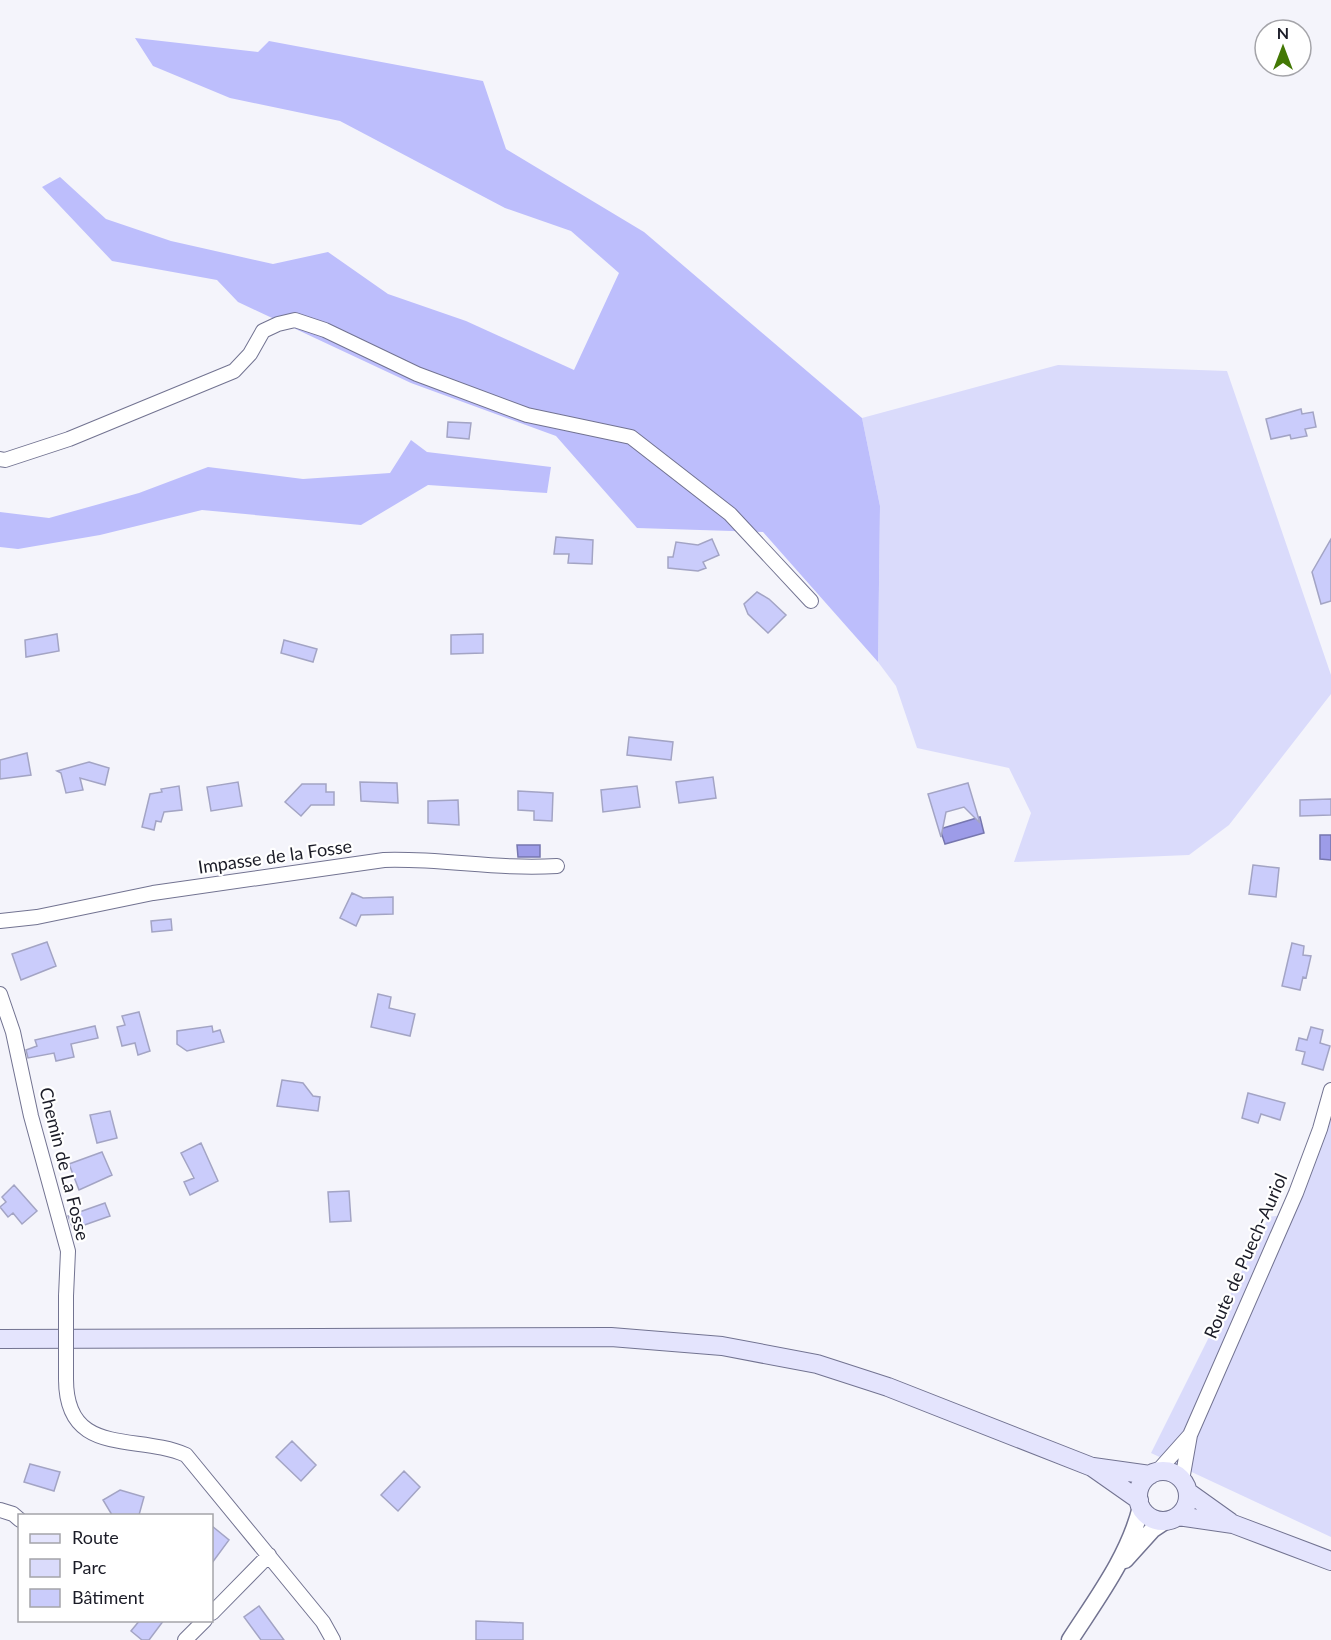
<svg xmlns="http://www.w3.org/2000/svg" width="1331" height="1640" viewBox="0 0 1331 1640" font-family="Lato,sans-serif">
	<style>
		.green { fill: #dadbfb }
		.forest { fill: #bdbefc }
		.water { fill: #9d9ce8; stroke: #7676ae; stroke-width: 1.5 }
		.building { fill: #caccfb; stroke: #a3a4c4; stroke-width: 1.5 }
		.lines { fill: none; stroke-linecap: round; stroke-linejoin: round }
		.minor-casing { stroke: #727391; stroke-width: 16 }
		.tertiary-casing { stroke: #727391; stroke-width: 19 }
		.secondary-casing { stroke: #727391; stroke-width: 20 }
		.minor { stroke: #fff; stroke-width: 14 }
		.tertiary { stroke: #fff; stroke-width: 16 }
		.secondary { stroke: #e4e4fd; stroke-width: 18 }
		.minor-bridge-casing { stroke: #727391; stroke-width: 16; stroke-linecap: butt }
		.minor-bridge { stroke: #fff; stroke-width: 14 }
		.labels { text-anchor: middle; stroke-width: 4.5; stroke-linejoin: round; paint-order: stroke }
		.street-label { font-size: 18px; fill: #1b1c27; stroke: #fff }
	</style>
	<rect width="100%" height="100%" fill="#f4f4fb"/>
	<!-- green -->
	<path class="green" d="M1058 365 1227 371 1331 675V694L1229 825 1189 855 1014 862 1031 813 1009 768 917 748 896 686 878 662 880 506 862 418Z
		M1331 1116V1537L1151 1453 1269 1217 1291 1214Z"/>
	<!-- forest -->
	<path class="forest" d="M135 38 258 52 269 41 483 81 506 149 644 232 862 418 880 506 878 662 763 532 637 528 556 436 411 383 238 302 217 280 112 261 42 187 60 177 106 219 171 241 273 264 328 252 388 294 466 321 574 370 619 273 571 231 505 208 340 121 230 98 153 66Z
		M411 440 427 452 551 467 547 493 428 485 361 525 202 510 100 535 18 549 0 547V512L49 518 139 493 208 467 303 479 390 473Z"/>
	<!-- water -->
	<path class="water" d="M980 817 984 833 945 844 940 829Z
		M1320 835H1331V860L1320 859Z
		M517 845H540V857H518Z"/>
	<!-- building -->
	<path class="building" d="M1301 409 1302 414 1313 412 1316 427 1305 429 1307 436 1291 439 1290 435 1271 439 1266 419Z
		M448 422 471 423 469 439 447 437Z
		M556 537 593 540 592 564 568 563 569 554H554Z
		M712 539 719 555 703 562 706 568 698 571 668 568V557H673L676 542 698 545Z
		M1331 539V601L1321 604 1312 572Z
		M757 592 769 599 786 615 768 633 748 614 744 604Z
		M57 634 59 651 26 657 25 640Z
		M483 634V653L451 654V635Z
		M284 640 317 649 313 662 281 653Z
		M629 737 673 742 671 760 627 755Z
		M27 753 31 775 0 779V760Z
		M89 762 109 768 105 785 80 778 83 790 66 793 61 773 57 771Z
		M713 777 716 798 679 803 676 782Z
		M238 782 242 806 211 811 207 787Z
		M360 782 397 783 398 803 361 801Z
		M968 783 980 823 964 807 946 812 941 837 928 794Z
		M302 784H326V792H334V805H311L301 816 285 802Z
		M179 786 182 810 164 812 161 822 156 821 154 830 142 827 150 794 162 792 161 789Z
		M637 786 640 807 603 812 601 790Z
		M518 791 553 793 552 821 534 820V811L518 810Z
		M1331 799V815L1300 816V800Z
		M458 800 459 825 428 823V801Z
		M1253 865 1279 868 1276 897 1249 894Z
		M352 893 363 898 393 897V914L361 915 356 926 340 918Z
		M171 919 172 930 152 932 151 921Z
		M47 942 56 966 21 980 12 954Z
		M1292 943 1304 946 1303 955 1311 956 1306 978 1303 977 1300 990 1282 986Z
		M378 994 391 997 389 1008 415 1014 410 1036 371 1027Z
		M139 1012 150 1051 138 1055 135 1043 122 1046 117 1027 125 1025 122 1016Z
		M95 1026 98 1038 71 1044 74 1057 56 1061 54 1053 28 1058 26 1050 37 1046 35 1040Z
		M212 1026 213 1032 220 1030 224 1042 187 1051 177 1044V1031Z
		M1311 1027 1323 1030 1320 1043 1330 1046 1323 1070 1302 1064 1305 1052 1296 1050 1299 1038 1307 1040Z
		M282 1080 303 1083 313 1096 320 1097 318 1111 277 1106Z
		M1248 1093 1285 1103 1280 1120 1261 1114 1258 1123 1242 1118Z
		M110 1111 117 1138 97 1143 90 1115Z
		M201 1143 218 1181 190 1195 184 1182 194 1178 181 1153Z
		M102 1152 112 1175 79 1190 69 1164Z
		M14 1185 37 1211 22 1224 13 1213 8 1217 0 1207 6 1202 2 1197Z
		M349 1191 351 1221 330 1222 328 1192Z
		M105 1203 110 1216 73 1229 68 1216Z
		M292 1441 316 1465 301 1481 276 1457Z
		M30 1464 60 1472 54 1491 24 1482Z
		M404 1471 420 1487 398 1511 381 1495Z
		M120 1490 144 1497 139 1515H112L103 1500Z
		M212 1526 229 1540 212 1563Z
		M259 1606 284 1640H261L244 1617Z
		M140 1620H164L149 1640H142L131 1631Z
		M476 1621 523 1623V1640H476Z"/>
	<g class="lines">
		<defs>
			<path id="minor" d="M0 459 5 460 69 439 234 371 250 354 263 331 278 324 295 320 325 330 417 374 527 415 631 437 730 514 811 601
				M0 921 37 917 153 893 384 860C442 858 499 870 557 866
				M0 994 13 1032 31 1116 68 1251 66 1296
				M66 1379C66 1458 136 1433 186 1455L323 1622 333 1640
				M1157 1472 1190 1435
				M1182 1480 1190 1435 1296 1193 1320 1129 1331 1090
				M0 1510 13 1514 20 1520
				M212 1613 269 1555
				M185 1640 205 1620"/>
			<path id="tertiary" d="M1125 1560 1153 1529 1165 1521
				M1070 1640C1097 1598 1129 1556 1141 1507"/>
			<path id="secondary" d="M0 1339 611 1337 722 1346 817 1364 888 1387 1092 1467 1139 1500
				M1093 1467 1150 1475
				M1138 1496a25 25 0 1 1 50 0a25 25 0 1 1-50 0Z
				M1188 1492 1230 1522
				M1178 1516 1233 1524 1331 1561"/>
		</defs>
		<!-- minor casing -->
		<use href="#minor" class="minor-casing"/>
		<!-- tertiary casing -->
		<use href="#tertiary" class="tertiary-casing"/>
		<!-- secondary casing -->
		<use href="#secondary" class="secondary-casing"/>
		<!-- minor -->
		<use href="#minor" class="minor"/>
		<!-- tertiary -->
		<use href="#tertiary" class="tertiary"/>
		<!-- secondary -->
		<use href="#secondary" class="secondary"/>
		<defs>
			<path id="minor-bridge" d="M66 1296V1379"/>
		</defs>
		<!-- minor-bridge casing -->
		<use href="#minor-bridge" class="minor-bridge-casing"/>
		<!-- minor-bridge -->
		<use href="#minor-bridge" class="minor-bridge"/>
	</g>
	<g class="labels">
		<!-- street labels -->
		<g class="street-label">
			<text transform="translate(275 857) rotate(-8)" y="6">Impasse de la Fosse</text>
			<text transform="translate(64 1164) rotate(76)" y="6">Chemin de La Fosse</text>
			<text transform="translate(1246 1256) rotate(-66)" y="6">Route de Puech-Auriol</text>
		</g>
	</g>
	<!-- legend -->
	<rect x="18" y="1514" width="195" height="108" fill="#ffffff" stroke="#a4a4a9" stroke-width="1.5"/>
	<rect x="30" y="1534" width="30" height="9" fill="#e4e4fd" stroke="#a4a4a9" stroke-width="1.5"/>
	<text x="72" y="1544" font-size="18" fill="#1b1c27">Route</text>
	<rect x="30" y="1559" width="30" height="18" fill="#dadbfb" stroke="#a4a4a9" stroke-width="1.5"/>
	<text x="72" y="1574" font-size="18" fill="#1b1c27">Parc</text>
	<rect x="30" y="1589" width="30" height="18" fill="#caccfb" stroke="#a4a4a9" stroke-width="1.5"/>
	<text x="72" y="1604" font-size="18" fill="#1b1c27">Bâtiment</text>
	<!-- north arrow -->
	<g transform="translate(1283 48)"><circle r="28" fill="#ffffff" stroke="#a4a4a9" stroke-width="1.5"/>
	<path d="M0-4.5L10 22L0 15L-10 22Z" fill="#437805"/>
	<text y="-9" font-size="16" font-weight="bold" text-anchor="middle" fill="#1b1c27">N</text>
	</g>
</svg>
